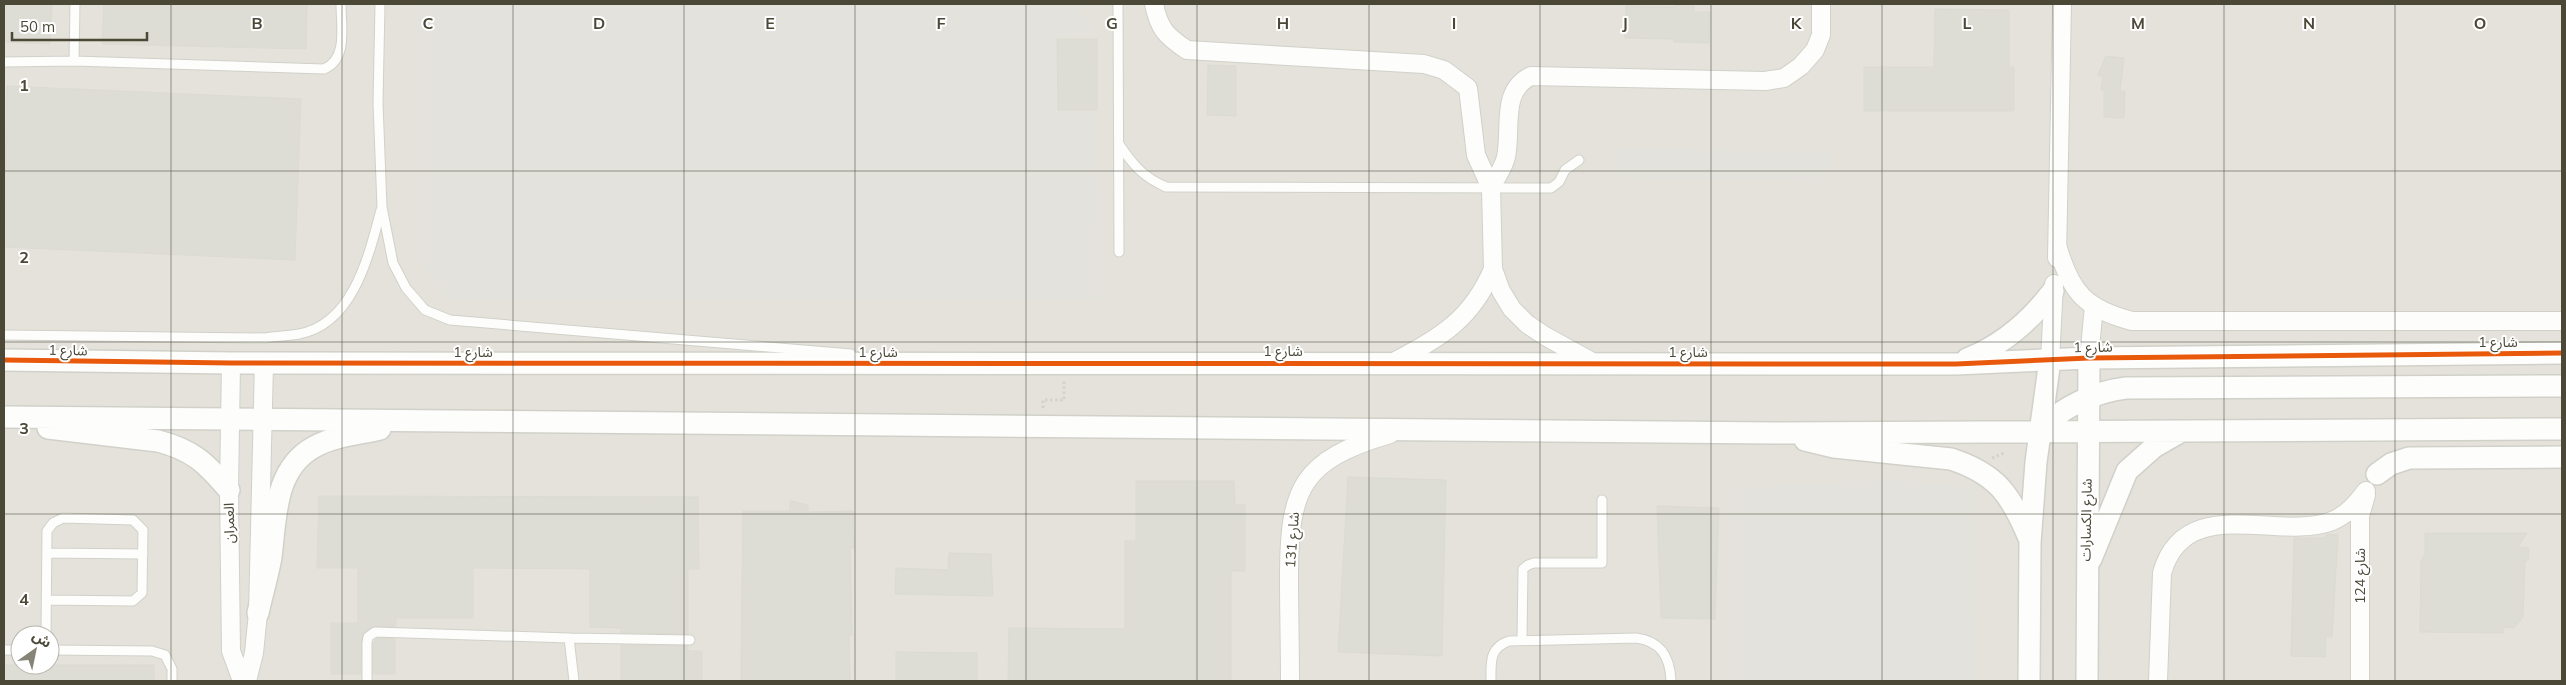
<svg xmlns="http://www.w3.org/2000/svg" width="2566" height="685" viewBox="0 0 2566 685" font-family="Mulish,'Noto Sans Arabic',sans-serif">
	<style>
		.industrial { fill: #e4e2db; fill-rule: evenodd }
		.parking { fill: #e3e2dc }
		.building { fill: #dddcd5; stroke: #dcdbd2 }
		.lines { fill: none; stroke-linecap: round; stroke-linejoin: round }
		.service-casing { stroke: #d1d1ca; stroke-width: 11 }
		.minor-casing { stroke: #d1d1ca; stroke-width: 20 }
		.tertiary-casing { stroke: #d1d1ca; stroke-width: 24 }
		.path { stroke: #d3d3cb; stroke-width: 3; stroke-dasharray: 2.5 2.5; stroke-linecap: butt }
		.service { stroke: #fdfdfc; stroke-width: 9 }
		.minor { stroke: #fdfdfc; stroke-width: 18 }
		.tertiary { stroke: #fdfdfc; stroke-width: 21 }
		.cycleway-casing { stroke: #fff; stroke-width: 8 }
		.cycleway { stroke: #e8590c; stroke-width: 5 }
		.grid { fill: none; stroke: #4b4837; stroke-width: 1; stroke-opacity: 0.55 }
		.labels { text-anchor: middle; stroke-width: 4; stroke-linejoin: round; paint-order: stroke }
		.street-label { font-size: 14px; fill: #4b4837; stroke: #fff }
		.grid-label { font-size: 16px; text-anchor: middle; font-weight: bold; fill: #4b4837; stroke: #fff; stroke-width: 4; stroke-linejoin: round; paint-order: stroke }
	</style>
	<rect width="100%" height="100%" fill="#f3f3ed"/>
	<!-- industrial -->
	<path class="industrial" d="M4 4H2562V681H4ZM20 635H50V665H20Z"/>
	<!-- parking -->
	<path class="parking" d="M418 4H1080L1081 14 1101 30 1097 120 1101 300 448 299 419 263Z
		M1613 148 1831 151V182L1613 178Z
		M1892 480 1973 487 1974 681H1731L1730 488Z"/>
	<!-- building -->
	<path class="building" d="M4 4H52L50 44 4 42Z
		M104 4H307L306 49 102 44Z
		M1675 4H1694V12H1710L1709 43 1674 42V39L1625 38 1626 6 1675 7Z
		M1935 9 2009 10V67H2014V111H1864V67H1934Z
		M1057 39H1097V110H1058Z
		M2106 56 2124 58 2120 91H2125L2124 118 2104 117V91L2101 89 2103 77 2098 75Z
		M1208 65 1236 66V116L1207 115Z
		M7 86 301 99 295 260 4 247Z
		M1348 477 1446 480 1442 656 1338 652Z
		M1136 481H1234L1235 505H1245V571H1231V681H1008L1009 628 1125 629V541H1136Z
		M319 496 698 497 699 569H688V634L621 633V628L590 627V569L473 568V618H396V626L372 627 362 636 361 674H331V623H358V568H317Z
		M790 501 808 505V512L853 511 854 548H850L852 635H849L850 681H741L743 511H790Z
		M1657 506 1719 508 1715 619 1661 618Z
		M2425 533H2527L2518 547 2529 548 2528 560 2525 561 2523 617 2514 628 2503 627V633L2420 632 2421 561 2425 554Z
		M2327 534 2338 535 2332 637H2326L2325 657 2291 656 2294 538H2324Z
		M949 553 991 554 993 596 895 594 896 568 948 570Z
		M377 638 395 639V674H373V644Z
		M621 645 688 646V651H702V681H621Z
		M896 652 977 653V681H896Z
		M4 665H154V681H4Z"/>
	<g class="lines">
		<defs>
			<path id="service" d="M380 4 378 103 382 207 393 263 406 288 425 310 450 320 851 354
				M1118 4 1119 252
				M74 61 75 4
				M4 62 74 61 324 69C348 59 341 27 341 4
				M1119 144C1133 165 1143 177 1166 187L1551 188 1559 182 1565 170 1579 160
				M4 335 265 338C276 336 288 336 299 334 354 324 369 254 381 210
				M47 553 143 554
				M46 635 47 531 53 523 63 518 133 520 143 530 142 593 133 601 47 600
				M569 638 690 640
				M1522 639 1523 569 1528 565 1534 563H1602V500
				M4 650H20
				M50 650 152 651 165 655 172 669V681
				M367 681V643L368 637 375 632 569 638 574 681
				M1491 681C1491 662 1489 648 1509 641L1636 638C1661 641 1670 657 1671 681"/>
			<path id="minor" d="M1154 4C1159 29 1166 36 1187 50L1424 64 1444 70 1468 88 1476 155 1491 188 1493 269 1501 291 1512 309 1527 324 1545 336 1594 363
				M1491 188C1495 179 1504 167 1506 157 1512 128 1500 91 1531 76L1765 81 1784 78 1801 66 1815 50 1821 35V4
				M2058 248C2071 293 2086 309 2132 321H2562
				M2057 258 2062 4
				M2089 358 2094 306
				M2050 360 2054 284
				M1394 362C1442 336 1471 320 1493 269
				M231 363 229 490 231 651 242 681
				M247 681 254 653 258 613 264 363
				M1290 681C1290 647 1289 612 1289 578 1289 488 1301 460 1390 434
				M2158 681 2162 573C2185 492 2277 542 2332 521 2347 515 2357 503 2366 491
				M2360 681V516L2366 495"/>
			<path id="tertiary" d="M1967 359C2003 345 2030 321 2053 291
				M4 360 231 363 1956 364 2089 358 2562 353
				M4 417 1774 433 2562 429
				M48 428 158 441C193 450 206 463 229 490
				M2040 430C2062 407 2094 392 2126 388L2562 386
				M1805 440 1834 447 1951 459C1997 474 2011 495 2029 538
				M2377 474 2391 464 2409 458 2562 457
				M2091 559 2127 471 2154 447 2180 432
				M258 613C262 594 268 575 271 557 276 518 274 469 314 447 333 436 359 434 380 429
				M2029 681 2030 543 2036 462 2050 360
				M2087 681 2089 358"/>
		</defs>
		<!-- service casing -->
		<use href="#service" class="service-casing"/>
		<!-- minor casing -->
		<use href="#minor" class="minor-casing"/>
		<!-- tertiary casing -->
		<use href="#tertiary" class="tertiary-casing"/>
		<!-- path -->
		<path class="path" d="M1043 408V400H1064V381
			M1992 458 2004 453"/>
		<!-- service -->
		<use href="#service" class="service"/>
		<!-- minor -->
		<use href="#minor" class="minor"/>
		<!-- tertiary -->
		<use href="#tertiary" class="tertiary"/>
		<defs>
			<path id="cycleway" d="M4 360 231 363 1956 364 2089 358 2562 353"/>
		</defs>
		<!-- cycleway casing -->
		<use href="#cycleway" class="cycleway-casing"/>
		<!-- cycleway -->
		<use href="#cycleway" class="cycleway"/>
	</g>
	<!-- grid -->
	<path class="grid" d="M171 4V681M342 4V681M513 4V681M684 4V681M855 4V681M1026 4V681M1197 4V681M1369 4V681M1540 4V681M1711 4V681M1882 4V681M2053 4V681M2224 4V681M2395 4V681M4 171H2562M4 342H2562M4 514H2562"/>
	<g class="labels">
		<!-- street labels -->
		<g class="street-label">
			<text x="2498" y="347">شارع 1</text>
			<text transform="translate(2093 347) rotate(-1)" y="5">شارع 1</text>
			<text transform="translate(68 350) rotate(1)" y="5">شارع 1</text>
			<text x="1283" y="356">شارع 1</text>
			<text x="473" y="357">شارع 1</text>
			<text x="878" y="357">شارع 1</text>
			<text x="1688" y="357">شارع 1</text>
			<text transform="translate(2086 520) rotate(-89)" y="5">شارع الكسارات</text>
			<text transform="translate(229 523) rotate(-91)" y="5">العمران</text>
			<text transform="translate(1292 540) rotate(-86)" y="5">شارع 131</text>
			<text transform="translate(2360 576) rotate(-90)" y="5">شارع 124</text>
		</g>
	</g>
	<g class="grid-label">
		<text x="257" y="29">B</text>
		<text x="428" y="29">C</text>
		<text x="599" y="29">D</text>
		<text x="770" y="29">E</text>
		<text x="941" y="29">F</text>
		<text x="1112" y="29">G</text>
		<text x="1283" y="29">H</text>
		<text x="1454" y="29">I</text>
		<text x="1625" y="29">J</text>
		<text x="1796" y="29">K</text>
		<text x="1967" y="29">L</text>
		<text x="2138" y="29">M</text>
		<text x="2309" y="29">N</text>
		<text x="2480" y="29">O</text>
		<text x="24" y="91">1</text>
		<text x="24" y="263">2</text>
		<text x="24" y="434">3</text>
		<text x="24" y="605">4</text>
	</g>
	<!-- border -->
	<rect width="2566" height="685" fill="none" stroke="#4b4837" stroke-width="10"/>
	<!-- north arrow -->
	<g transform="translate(35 650) rotate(33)"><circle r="24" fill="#ffffff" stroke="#b7b6af"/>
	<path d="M0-4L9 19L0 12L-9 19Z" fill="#868477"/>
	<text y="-8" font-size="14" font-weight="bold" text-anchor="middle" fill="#4b4837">ش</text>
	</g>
	<!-- scale -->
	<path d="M12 32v8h135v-8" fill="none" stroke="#4b4837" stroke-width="2.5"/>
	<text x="20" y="32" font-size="15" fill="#4b4837" stroke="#ffffff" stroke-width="4" paint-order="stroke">50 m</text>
</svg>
